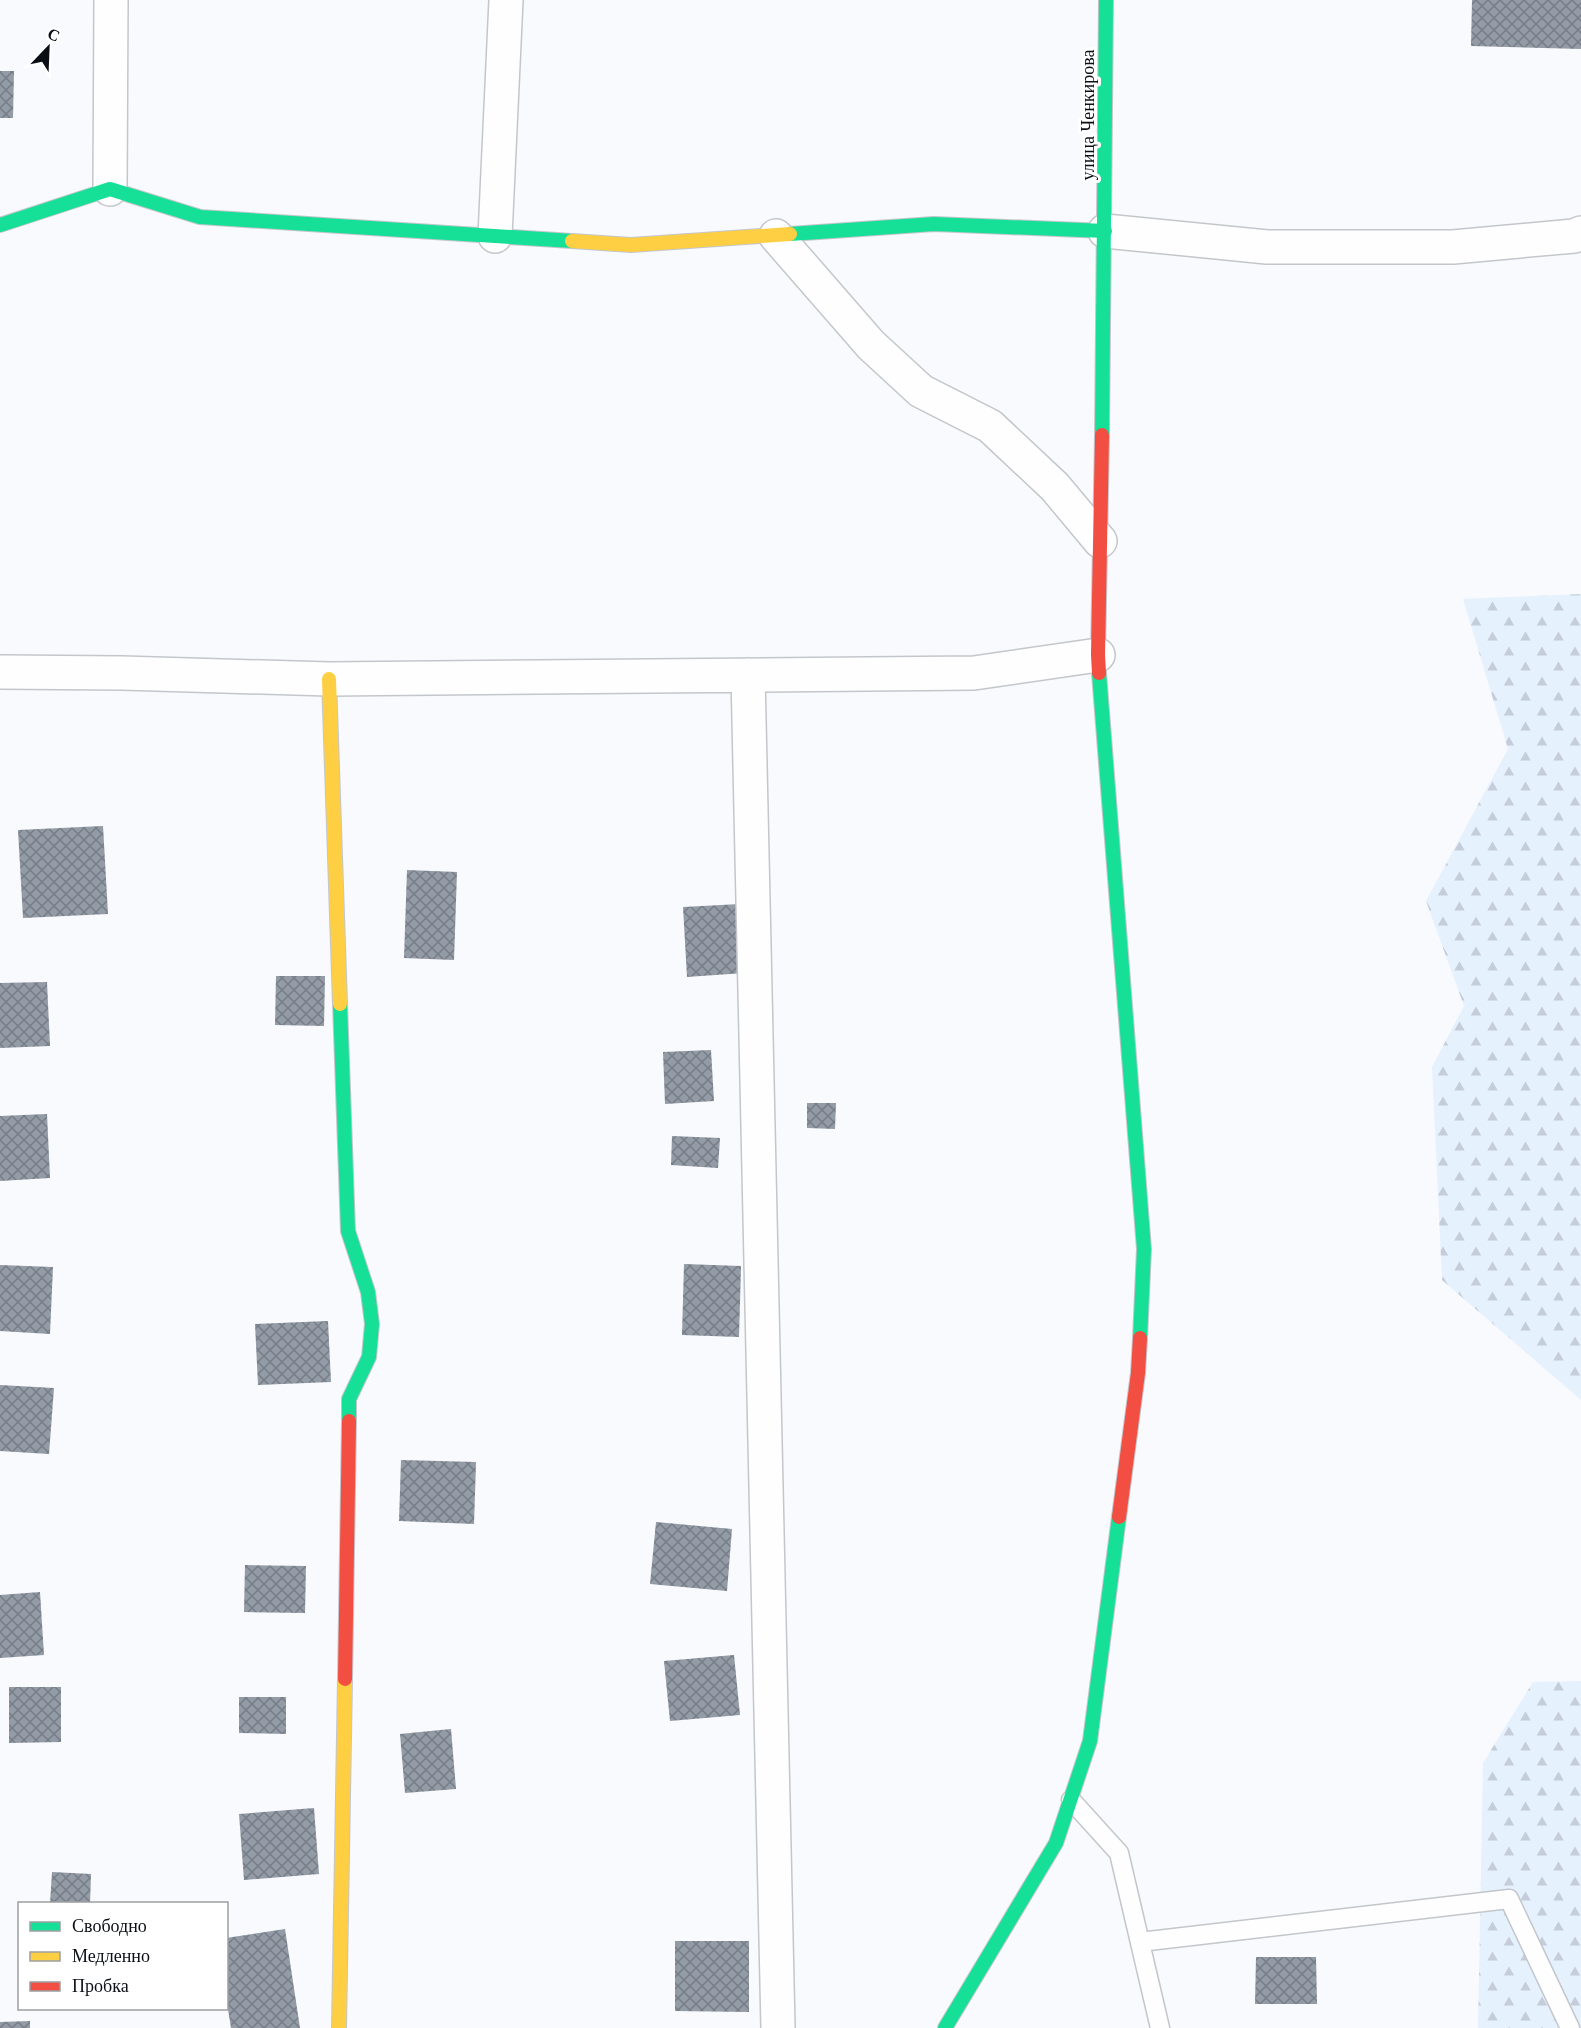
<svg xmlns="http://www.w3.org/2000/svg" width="1581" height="2028" viewBox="0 0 1581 2028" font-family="'Times New Roman',serif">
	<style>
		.forest { fill: url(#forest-firs) }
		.building { fill: url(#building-cross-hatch) }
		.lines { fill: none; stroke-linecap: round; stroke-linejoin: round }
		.lane-casing { stroke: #c3c6cb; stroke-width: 21 }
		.street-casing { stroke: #c3c6cb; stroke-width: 36 }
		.fast-casing { stroke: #c3c6cb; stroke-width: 16 }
		.slow-casing { stroke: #c3c6cb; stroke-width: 16 }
		.jam-casing { stroke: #c3c6cb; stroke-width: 16 }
		.lane { stroke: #fefeff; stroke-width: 18 }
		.street { stroke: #fefeff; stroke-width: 33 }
		.fast { stroke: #16e098; stroke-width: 14 }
		.slow { stroke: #ffcf43; stroke-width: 14 }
		.jam { stroke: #f24e42; stroke-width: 14 }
		.labels { text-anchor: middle; stroke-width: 6; stroke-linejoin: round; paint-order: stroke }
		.street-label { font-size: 18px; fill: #0a0f15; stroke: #fff }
	</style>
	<defs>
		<pattern id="forest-firs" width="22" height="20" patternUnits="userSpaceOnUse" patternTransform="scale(1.5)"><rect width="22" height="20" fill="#e6f1fe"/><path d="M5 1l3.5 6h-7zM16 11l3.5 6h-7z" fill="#c4cdd9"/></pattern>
		<pattern id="building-cross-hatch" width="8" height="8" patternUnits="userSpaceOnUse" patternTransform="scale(1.5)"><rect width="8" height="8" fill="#939ba6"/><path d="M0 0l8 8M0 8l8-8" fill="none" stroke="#767d86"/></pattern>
	</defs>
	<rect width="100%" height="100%" fill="#f8fafd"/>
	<!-- forest -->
	<path class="forest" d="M1581 594V1400L1442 1280 1432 1067 1464 1006 1426 901 1508 749 1463 599Z
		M1581 1681V2028H1478L1483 1763 1533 1682Z"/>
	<!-- building -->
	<path class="building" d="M1472 0H1581V49L1471 46Z
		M0 71H14L13 118H0Z
		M103 826 108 914 23 918 18 830Z
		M407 870 457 872 454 960 404 958Z
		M740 904 744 973 687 977 683 907Z
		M276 976H325L324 1026 275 1025Z
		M47 982 50 1046 0 1048V983Z
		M711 1050 714 1101 665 1104 663 1052Z
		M807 1103H836L835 1129 807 1128Z
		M47 1114 50 1178 0 1181V1116Z
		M672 1136 720 1138 718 1168 671 1165Z
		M684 1264 741 1266 739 1337 682 1335Z
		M0 1265 53 1267 50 1334 0 1331Z
		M328 1321 331 1382 258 1385 255 1324Z
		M0 1385 54 1388 49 1454 0 1451Z
		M401 1460 476 1462 474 1524 399 1521Z
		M656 1522 732 1529 727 1591 650 1584Z
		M245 1565 306 1566 305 1613 244 1612Z
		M40 1592 44 1655 0 1658V1595Z
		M734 1655 740 1715 670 1721 664 1661Z
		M9 1687H61V1742L9 1743Z
		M239 1697H286V1734L239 1733Z
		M451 1729 456 1789 405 1793 400 1734Z
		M314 1808 319 1874 244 1880 239 1814Z
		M52 1872 91 1874 90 1904H50Z
		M285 1929 300 2028H231L226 1997V1938Z
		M675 1941H749V2012L675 2011Z
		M1256 1957H1316L1317 2004H1255Z
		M30 2021V2028H0V2022Z"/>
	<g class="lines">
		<defs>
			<path id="lane" d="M1071 1800 1119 1853 1160 2028
				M1140 1942 1509 1899 1570 2028"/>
			<path id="street" d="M110 189 111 0
				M1105 231 1267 247H1453L1574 236 1581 233
				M495 236 506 0
				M776 236 871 345 921 391 990 426 1055 487 1100 541
				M0 672 122 673 329 679 974 673 1098 655
				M748 675 778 2028"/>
			<path id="fast" d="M0 225 110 189 200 217 572 241
				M790 234 934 224 1105 231
				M1102 435 1106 0
				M1099 673 1144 1249 1140 1338
				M340 1004 348 1231 368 1292 372 1324 369 1357 349 1399V1421
				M945 2028 1056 1843 1090 1741 1119 1517"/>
			<path id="slow" d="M572 241 631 245 790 234
				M329 679 340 1004
				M339 2028 345 1679"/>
			<path id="jam" d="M1099 673 1098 655 1102 435
				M1119 1517 1138 1373 1140 1338
				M345 1679 349 1421"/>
		</defs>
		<!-- lane casing -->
		<use href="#lane" class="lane-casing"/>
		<!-- street casing -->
		<use href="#street" class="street-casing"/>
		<!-- fast casing -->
		<use href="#fast" class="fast-casing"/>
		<!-- slow casing -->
		<use href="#slow" class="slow-casing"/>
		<!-- jam casing -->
		<use href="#jam" class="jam-casing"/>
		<!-- lane -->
		<use href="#lane" class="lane"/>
		<!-- street -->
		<use href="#street" class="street"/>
		<!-- fast -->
		<use href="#fast" class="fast"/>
		<!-- slow -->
		<use href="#slow" class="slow"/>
		<!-- jam -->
		<use href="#jam" class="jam"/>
	</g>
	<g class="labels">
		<!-- street labels -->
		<g class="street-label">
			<text transform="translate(1088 115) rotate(-90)" y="6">улица Ченкирова</text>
		</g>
	</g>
	<!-- legend -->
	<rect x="18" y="1902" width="210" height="108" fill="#ffffff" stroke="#9d9fa1" stroke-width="1.5"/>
	<rect x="30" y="1922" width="30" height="9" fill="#16e098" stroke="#9d9fa1" stroke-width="1.5"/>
	<text x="72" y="1932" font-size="18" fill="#0a0f15">Свободно</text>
	<rect x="30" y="1952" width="30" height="9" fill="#ffcf43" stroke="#9d9fa1" stroke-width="1.5"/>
	<text x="72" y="1962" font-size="18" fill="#0a0f15">Медленно</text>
	<rect x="30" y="1982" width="30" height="9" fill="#f24e42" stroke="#9d9fa1" stroke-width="1.5"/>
	<text x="72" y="1992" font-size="18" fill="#0a0f15">Пробка</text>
	<!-- north arrow -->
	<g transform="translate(48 48) rotate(23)" stroke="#ffffff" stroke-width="4.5" paint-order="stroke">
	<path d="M0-4.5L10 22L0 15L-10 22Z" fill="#0a0f15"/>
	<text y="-9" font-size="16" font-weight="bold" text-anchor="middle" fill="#0a0f15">С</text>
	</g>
</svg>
